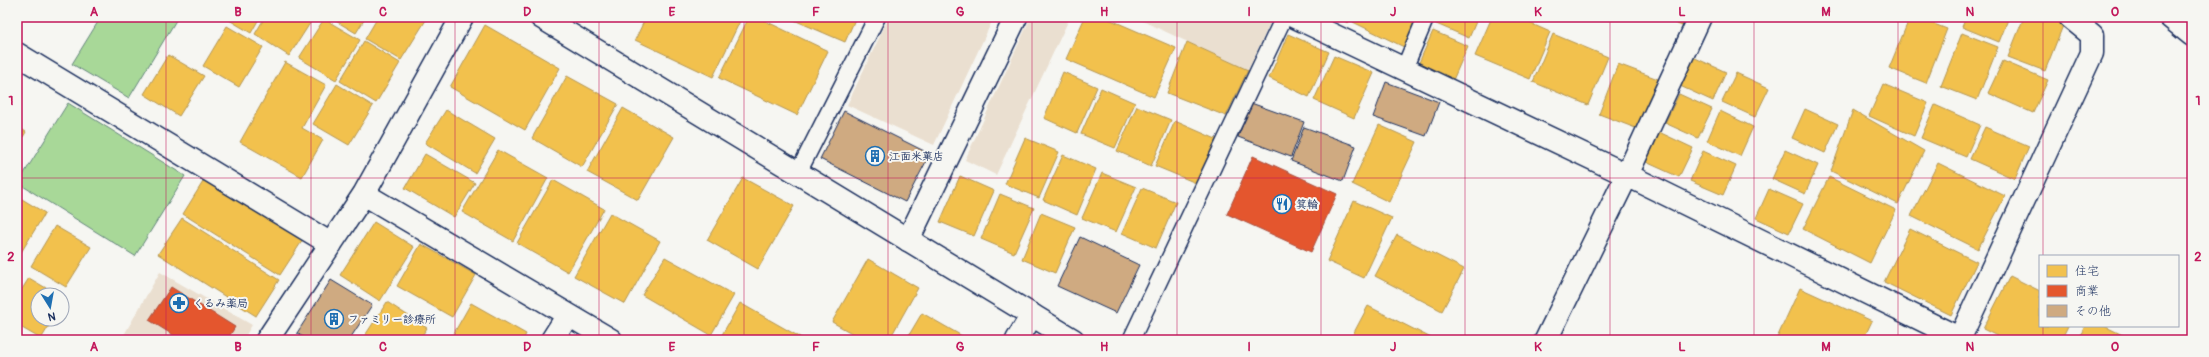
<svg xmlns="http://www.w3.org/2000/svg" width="2209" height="357" viewBox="0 0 2209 357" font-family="Pangolin,'Klee One',sans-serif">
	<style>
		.built { fill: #eadfd0 }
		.green { fill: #a8d898; stroke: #62847b }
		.homes { fill: #f2c14e; stroke: #b29553 }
		.shops { fill: #e4572e; stroke: #a84b3c }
		.building { fill: #cfaa81; stroke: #1b2f5e }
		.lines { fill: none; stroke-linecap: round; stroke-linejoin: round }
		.lane-casing { stroke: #1b2f5e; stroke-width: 19 }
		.street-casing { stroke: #1b2f5e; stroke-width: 25 }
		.secondary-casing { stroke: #1b2f5e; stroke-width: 25 }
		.highway-casing { stroke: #1b2f5e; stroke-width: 25 }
		.lane { stroke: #f6f6f2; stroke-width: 16 }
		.street { stroke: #f6f6f2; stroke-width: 22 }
		.secondary { stroke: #f6f6f2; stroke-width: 22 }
		.highway { stroke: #f6f6f2; stroke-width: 22 }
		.grid { fill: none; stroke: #c2185b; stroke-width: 1; stroke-opacity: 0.55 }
		.labels { text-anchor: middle; stroke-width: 4; stroke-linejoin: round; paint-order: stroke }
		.poi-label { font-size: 11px; font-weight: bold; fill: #1b2f5e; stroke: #f6f6f2; text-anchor: start }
		.neatline { fill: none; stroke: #c2185b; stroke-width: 1.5 }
		.grid-label { font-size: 13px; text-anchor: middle; font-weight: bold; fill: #c2185b }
	</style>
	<rect width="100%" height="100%" fill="#f6f6f2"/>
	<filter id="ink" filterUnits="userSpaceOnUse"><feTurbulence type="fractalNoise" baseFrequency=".025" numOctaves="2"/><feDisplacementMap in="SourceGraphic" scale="8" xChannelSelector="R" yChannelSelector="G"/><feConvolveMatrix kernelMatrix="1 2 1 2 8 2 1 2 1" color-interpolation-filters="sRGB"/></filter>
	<g filter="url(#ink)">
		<!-- built -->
		<path class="built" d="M889 17H994L934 145 847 105Z
			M1031 17H1070L996 175 965 160Z
			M1134 17H1273L1248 70Z
			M160 272 252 325 243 340H121Z"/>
		<!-- green -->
		<path class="green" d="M101 17H178L129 98 72 64Z
			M68 103 185 176 135 256 18 183Z"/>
		<!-- homes -->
		<path class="homes" d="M224 17H260L251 33Z
			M265 17H314L289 56 255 34Z
			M329 17H366L356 33Z
			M378 17H420L426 20 401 60 365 39Z
			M646 17H742L713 77 635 40Z
			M749 17H757L828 51 797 115 719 78Z
			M787 17H856L845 42Z
			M1085 17H1104L1176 48 1154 97 1066 59Z
			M1337 17H1351L1348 23Z
			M1355 17H1418L1404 47 1353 22Z
			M1436 17H1478L1469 38 1434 23Z
			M1492 17H1516L1550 32 1530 79 1475 56Z
			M1660 17H1686L1682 26Z
			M1910 17H1916L1947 29 1926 83 1889 68Z
			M1966 17H2009L1999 42 1962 27Z
			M2024 17 2066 18 2045 71 2008 57Z
			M324 19 360 40 336 80 299 58Z
			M485 25 560 68 525 130 450 87Z
			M227 26 263 47 239 87 203 66Z
			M1433 31 1468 46 1453 80 1418 65Z
			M1962 33 1998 47 1977 100 1941 86Z
			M1288 34 1329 52 1309 97 1269 78Z
			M1553 34 1608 57 1588 105 1533 82Z
			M364 41 400 63 376 103 340 81Z
			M1187 42 1248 70 1226 116 1167 93Z
			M168 55 204 76 179 116 144 94Z
			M1334 56 1374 73 1354 118 1314 100Z
			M1693 57 1726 72 1713 101 1680 86Z
			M2003 61 2048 80 2033 113 1988 93Z
			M285 62 326 85 302 128 323 140 302 177 240 142Z
			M1618 64 1658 79 1638 129 1599 114Z
			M1063 72 1097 87 1077 133 1044 118Z
			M1736 73 1769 88 1755 117 1722 102Z
			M567 76 618 104 582 167 532 138Z
			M337 84 373 106 349 145 313 124Z
			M1883 84 1928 103 1914 136 1869 116Z
			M1101 88 1135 103 1115 148 1081 134Z
			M1679 94 1712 109 1698 138 1665 123Z
			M1935 105 1980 125 1966 157 1921 138Z
			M1137 106 1171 120 1151 166 1117 151Z
			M623 108 674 137 638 200 587 172Z
			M1805 109 1838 124 1825 153 1792 138Z
			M446 110 495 139 475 173 425 143Z
			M1853 110 1924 151 1898 204 1831 171Z
			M1720 111 1753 127 1740 156 1707 141Z
			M1175 121 1216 139 1196 183 1155 166Z
			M1379 125 1417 142 1389 202 1352 184Z
			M17 126 26 132 17 147Z
			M1985 127 2029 146 2015 179 1970 159Z
			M1659 132 1693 148 1679 177 1646 162Z
			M1025 138 1059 152 1039 198 1005 184Z
			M498 150 548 178 513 241 462 212Z
			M1785 150 1818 165 1805 194 1772 179Z
			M1703 151 1736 166 1723 195 1690 181Z
			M425 154 475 183 454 217 405 188Z
			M1063 155 1096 169 1077 215 1043 200Z
			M1938 163 2005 196 1978 249 1911 216Z
			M1102 173 1136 187 1116 232 1082 218Z
			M960 176 994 191 974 236 940 222Z
			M206 177 304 238 280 275 183 214Z
			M1829 177 1896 210 1870 263 1803 229Z
			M743 178 794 206 758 269 707 240Z
			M553 180 604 209 568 272 517 243Z
			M1142 188 1176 202 1156 248 1122 233Z
			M1769 189 1803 204 1789 233 1756 218Z
			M1000 194 1034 208 1014 253 981 239Z
			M17 196 45 213 17 259Z
			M1354 201 1392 218 1364 278 1327 261Z
			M610 213 660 241 625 304 574 276Z
			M1041 213 1075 227 1055 273 1022 259Z
			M182 218 279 280 256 316 158 254Z
			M374 222 414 247 380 301 340 275Z
			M55 226 91 247 66 287 31 266Z
			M1910 229 1977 262 1951 315 1884 282Z
			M1397 235 1464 269 1442 311 1375 276Z
			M421 244 476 275 452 317 397 286Z
			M665 257 734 295 711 335 642 295Z
			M868 259 918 288 889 340H864L832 322Z
			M2010 276 2040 291V326H2068L2061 340H2005L1983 329Z
			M29 278 58 295H38V319H53L41 339 17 325V297Z
			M1800 288 1872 321 1863 340H1776Z
			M387 302 427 328 419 340H362Z
			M471 303 526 334 523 340H450Z
			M740 303 805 340H719Z
			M1368 306 1435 340H1350Z
			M922 313 969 340H906Z
			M2085 326H2104L2133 340H2078Z"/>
		<!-- shops -->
		<path class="shops" d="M1253 156 1337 194 1311 252 1227 214Z
			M171 287 235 327 227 340H181L149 320Z"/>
		<!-- building -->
		<path class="building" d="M1386 82 1439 102 1426 136 1373 117Z
			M1251 103 1304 122 1291 157 1238 137Z
			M844 111 930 154 905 202 820 159Z
			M1304 127 1356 146 1343 181 1291 161Z
			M1080 237 1139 265 1116 313 1057 286Z
			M331 280 372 305 349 340H308L297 333Z"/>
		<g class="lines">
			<defs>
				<path id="lane" d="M1404 69 1426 17
					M798 173 877 17
					M1131 340 1284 17"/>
				<path id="street" d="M1295 17 1627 175 1963 340
					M17 54 331 244
					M364 194 611 340
					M908 240 1016 17
					M267 340 364 194 462 17
					M552 340 568 315
					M1017 340 1032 315
					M1546 340 1627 175 1700 17
					M1959 340 2092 53V35L2070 17"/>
				<path id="secondary" d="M541 17 1073 340"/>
				<path id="highway" d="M2170 17 2192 35"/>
			</defs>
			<!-- lane casing -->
			<use href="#lane" class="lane-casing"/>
			<!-- street casing -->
			<use href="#street" class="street-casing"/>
			<!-- secondary casing -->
			<use href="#secondary" class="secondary-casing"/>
			<!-- highway casing -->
			<use href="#highway" class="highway-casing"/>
			<!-- lane -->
			<use href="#lane" class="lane"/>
			<!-- street -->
			<use href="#street" class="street"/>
			<!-- secondary -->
			<use href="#secondary" class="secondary"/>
			<!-- highway -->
			<use href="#highway" class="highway"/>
		</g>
	</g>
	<!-- grid -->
	<path class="grid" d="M166 17V340M311 17V340M455 17V340M599 17V340M744 17V340M888 17V340M1032 17V340M1177 17V340M1321 17V340M1465 17V340M1610 17V340M1754 17V340M1898 17V340M2043 17V256M17 178H2192M2043 326V340"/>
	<!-- icons -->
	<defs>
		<symbol id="building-ring" viewBox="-11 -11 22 22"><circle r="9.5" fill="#f6f6f2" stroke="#1f6fb2" stroke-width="1.5"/><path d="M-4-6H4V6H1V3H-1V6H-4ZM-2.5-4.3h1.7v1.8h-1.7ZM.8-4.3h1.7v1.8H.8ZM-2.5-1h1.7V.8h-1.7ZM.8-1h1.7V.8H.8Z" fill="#1f6fb2"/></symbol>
		<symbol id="restaurant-ring" viewBox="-11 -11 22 22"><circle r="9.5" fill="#f6f6f2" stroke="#1f6fb2" stroke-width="1.5"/><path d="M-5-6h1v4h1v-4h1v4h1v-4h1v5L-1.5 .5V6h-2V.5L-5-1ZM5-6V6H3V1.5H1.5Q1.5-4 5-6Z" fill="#1f6fb2"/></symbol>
		<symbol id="pharmacy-ring" viewBox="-11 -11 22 22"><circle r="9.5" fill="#f6f6f2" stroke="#1f6fb2" stroke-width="1.5"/><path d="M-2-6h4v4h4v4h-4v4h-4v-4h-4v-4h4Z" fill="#1f6fb2"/></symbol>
	</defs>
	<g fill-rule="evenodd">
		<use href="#building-ring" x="864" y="145" width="22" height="22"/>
		<use href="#restaurant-ring" x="1271" y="193" width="22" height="22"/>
		<use href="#pharmacy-ring" x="168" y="292" width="22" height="22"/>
		<use href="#building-ring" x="323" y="308" width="22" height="22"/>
	</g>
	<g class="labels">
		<!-- poi labels -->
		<g class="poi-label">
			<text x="889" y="160">江面米菓店</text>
			<text x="1296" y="208">箕輪</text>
			<text x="193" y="307">くるみ薬局</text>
			<text x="348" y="323">ファミリー診療所</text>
		</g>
	</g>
	<!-- margin -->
	<rect width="2209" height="357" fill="none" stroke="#f6f6f2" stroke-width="44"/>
	<!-- legend -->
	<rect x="2039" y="255" width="140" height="72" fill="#f6f6f2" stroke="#9ea6b7"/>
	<rect x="2047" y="265" width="20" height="12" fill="#f2c14e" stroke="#9ea6b7"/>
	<text x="2075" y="275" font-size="12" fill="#1b2f5e">住宅</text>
	<rect x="2047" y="285" width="20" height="12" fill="#e4572e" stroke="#9ea6b7"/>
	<text x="2075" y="295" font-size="12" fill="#1b2f5e">商業</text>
	<rect x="2047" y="305" width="20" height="12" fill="#cfaa81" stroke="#9ea6b7"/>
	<text x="2075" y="315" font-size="12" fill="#1b2f5e">その他</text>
	<!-- north arrow -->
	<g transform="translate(50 307) rotate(169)"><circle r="19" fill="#f6f6f2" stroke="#9ea6b7"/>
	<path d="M0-3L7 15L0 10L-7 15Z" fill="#1f6fb2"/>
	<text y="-6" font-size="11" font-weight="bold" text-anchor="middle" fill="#1b2f5e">N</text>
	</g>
	<rect x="22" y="22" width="2165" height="313" class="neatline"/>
	<g class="grid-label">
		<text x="94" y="16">A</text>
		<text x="238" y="16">B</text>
		<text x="383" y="16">C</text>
		<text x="527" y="16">D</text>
		<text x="672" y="16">E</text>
		<text x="816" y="16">F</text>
		<text x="960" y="16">G</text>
		<text x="1104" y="16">H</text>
		<text x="1249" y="16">I</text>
		<text x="1393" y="16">J</text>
		<text x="1538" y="16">K</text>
		<text x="1682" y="16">L</text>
		<text x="1826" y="16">M</text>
		<text x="1970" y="16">N</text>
		<text x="2115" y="16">O</text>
		<text x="11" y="105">1</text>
		<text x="2198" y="105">1</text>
		<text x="11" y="261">2</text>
		<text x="2198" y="261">2</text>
		<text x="94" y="351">A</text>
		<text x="238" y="351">B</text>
		<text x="383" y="351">C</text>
		<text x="527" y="351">D</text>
		<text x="672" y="351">E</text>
		<text x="816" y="351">F</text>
		<text x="960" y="351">G</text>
		<text x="1104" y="351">H</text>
		<text x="1249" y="351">I</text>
		<text x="1393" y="351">J</text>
		<text x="1538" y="351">K</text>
		<text x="1682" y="351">L</text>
		<text x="1826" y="351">M</text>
		<text x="1970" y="351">N</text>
		<text x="2115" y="351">O</text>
	</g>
</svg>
